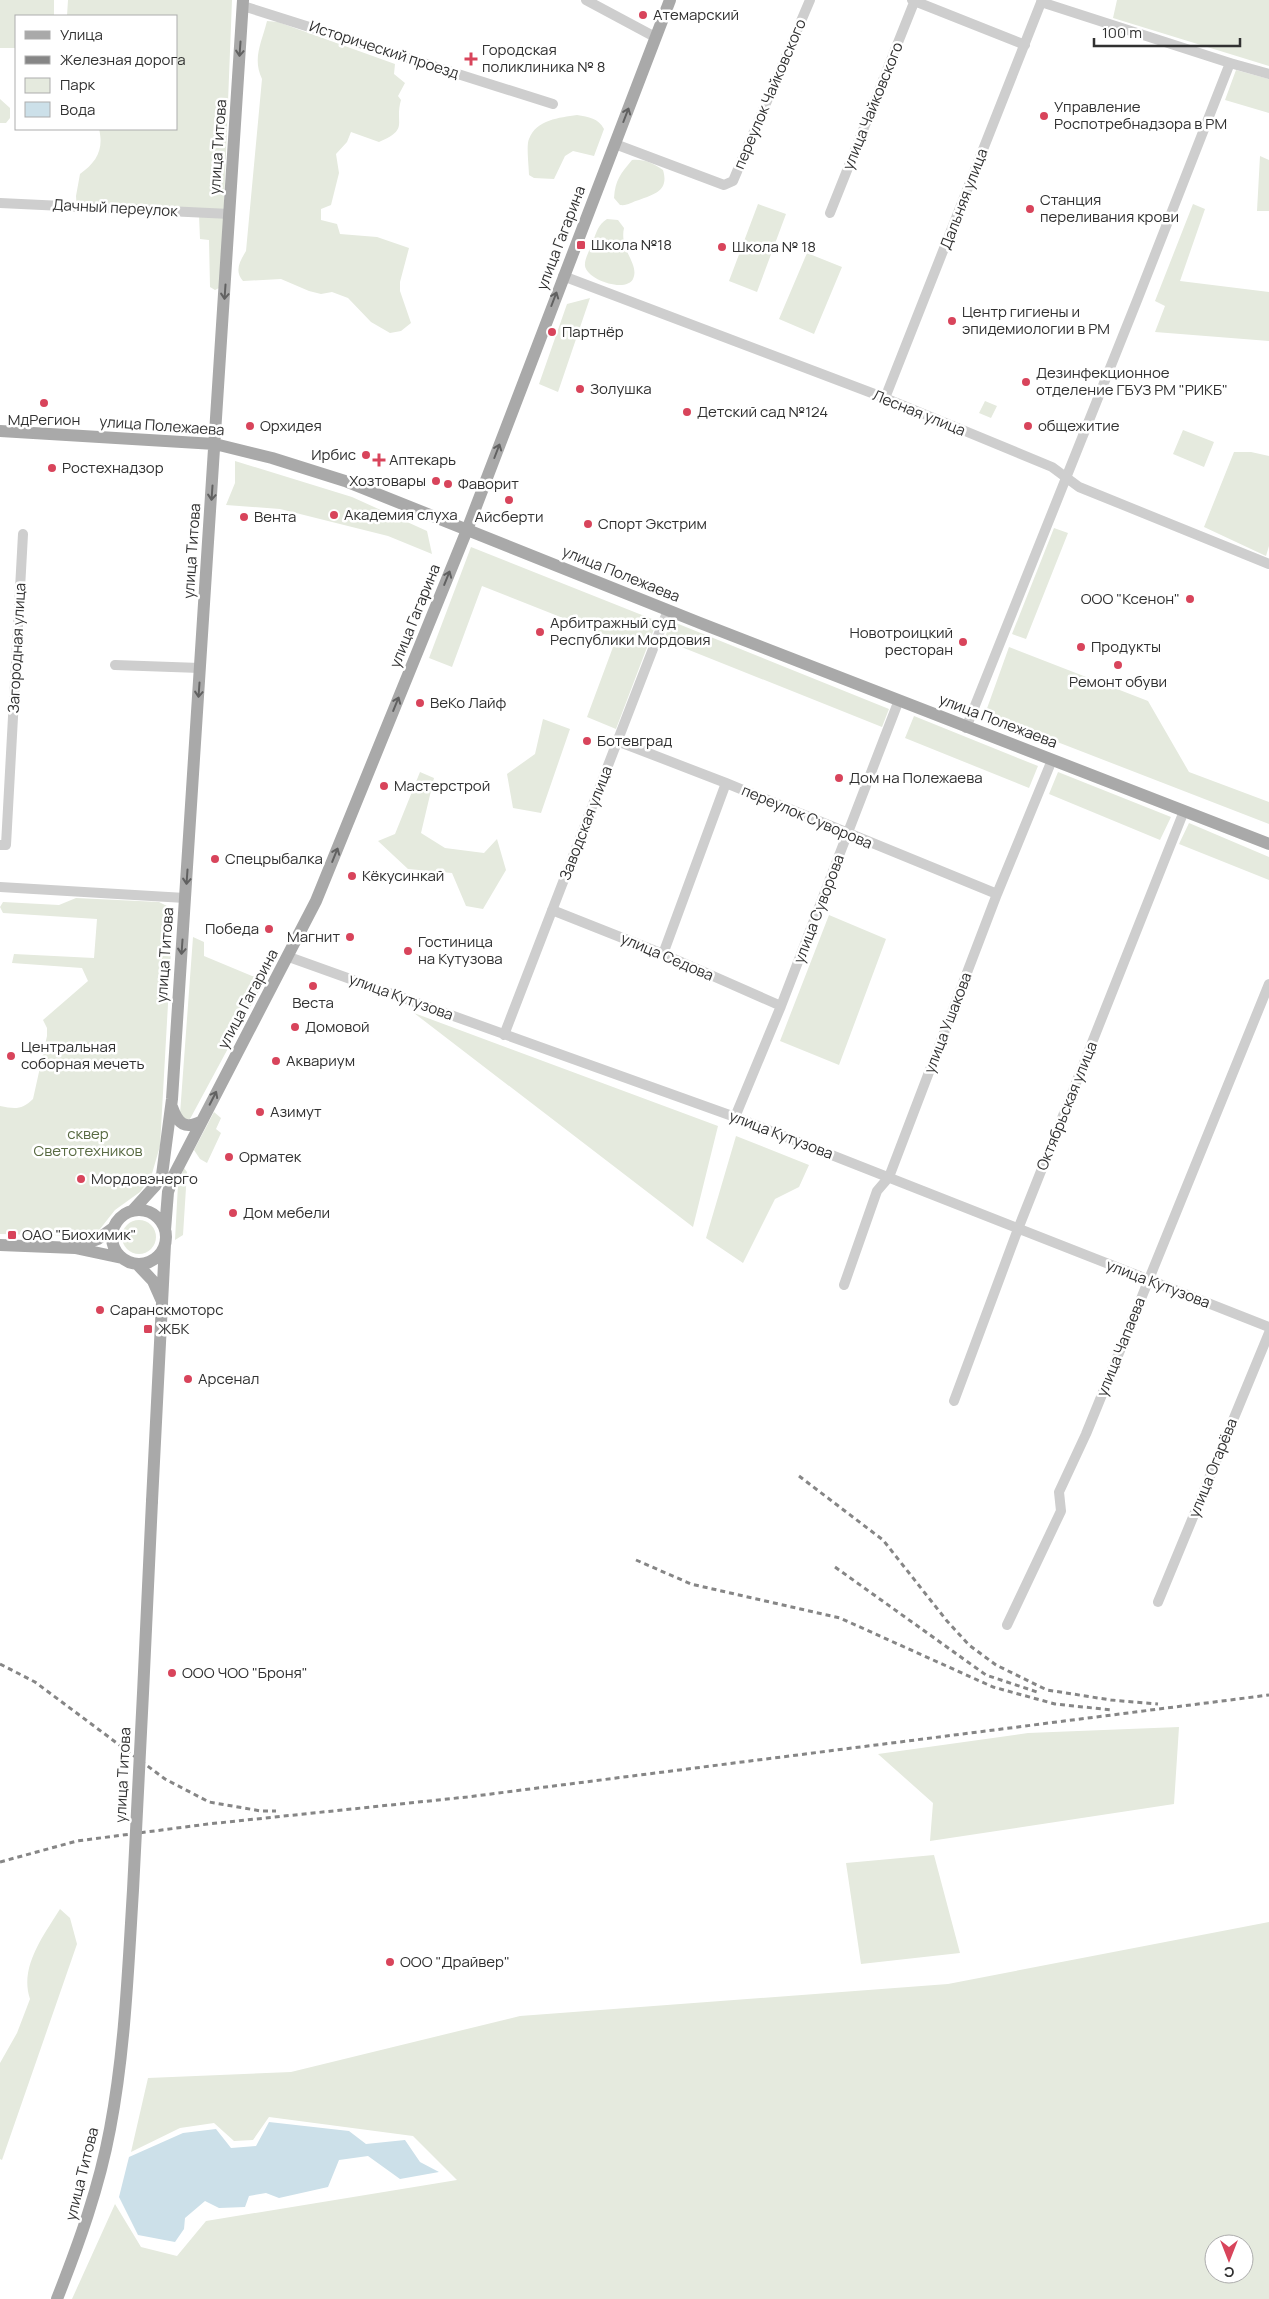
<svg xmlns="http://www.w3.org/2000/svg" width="1269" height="2299" viewBox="0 0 1269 2299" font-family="Manrope,sans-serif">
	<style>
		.green { fill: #e5eade; fill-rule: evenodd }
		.water { fill: #cce0e9 }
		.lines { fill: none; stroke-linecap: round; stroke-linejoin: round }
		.minor { stroke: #cecece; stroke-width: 10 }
		.major { stroke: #a9a9a9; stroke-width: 12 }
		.rail { stroke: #868686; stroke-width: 3; stroke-dasharray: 5 4; stroke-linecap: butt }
		.major-bridge { stroke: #a9a9a9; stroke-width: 12 }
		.oneway { stroke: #616161 }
		.poi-dot { fill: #d8445b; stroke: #fff; stroke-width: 2 }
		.labels { text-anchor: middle; stroke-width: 5; stroke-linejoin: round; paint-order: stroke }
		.poi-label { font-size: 15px; fill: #313131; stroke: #fff; text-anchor: start }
		.street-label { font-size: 15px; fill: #313131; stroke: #fff }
		.park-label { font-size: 15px; fill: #586a42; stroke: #fff }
	</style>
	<rect width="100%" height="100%" fill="#fff"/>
	<!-- green -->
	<path class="green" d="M0 0H54V16H16V48H0Z
		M68 0H232L221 281 219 288 215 290 210 287 209 240 200 239 199 215 77 211 76 196 80 174C97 162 104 149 99 129H176V16H67Z
		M1117 0H1269V66L1113 18Z
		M267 21 278 22 395 64 394 74 405 83 398 96 401 100C394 124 410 129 379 142L351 132 347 142 336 154 339 173 331 205 321 209V220L337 224 340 234 377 237 409 248 400 282V291L411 323 401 331 390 333 371 322 348 298 332 292 321 294 309 291 281 279 243 281C234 271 240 261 246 251L262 79C252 58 262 42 267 21Z
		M1236 70 1269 79V113L1225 100Z
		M0 99 10 108V118L6 123H0Z
		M577 115C589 117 598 118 604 129L594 156 573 151 565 156 554 179 534 178 529 175C529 167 526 145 529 139 537 119 559 118 577 115Z
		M1260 156 1269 160V211H1257Z
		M632 160C644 159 653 163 663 170 669 190 656 194 639 200 631 202 628 206 620 205L614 198C615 180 621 173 632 160Z
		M758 204 786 214 757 292 729 281Z
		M1193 204 1205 209 1180 281 1269 292V341L1155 332 1165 306 1155 301Z
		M607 219 618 220 624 228C619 250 640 264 633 279 626 293 587 280 585 266 584 259 591 248 593 241 597 231 598 225 607 219Z
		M807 253 842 267 814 334 779 319Z
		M590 298 558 392 539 384 567 304Z
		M985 401 997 406 991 418 979 413Z
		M1183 430 1214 442 1204 467 1173 454Z
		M1234 452H1251L1269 456V546L1266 556 1204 527Z
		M235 461 352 497 427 531 432 554 388 536 280 509 226 505 235 483Z
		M1054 528 1068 533 1026 639 1012 634Z
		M471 547 657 621 616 729 587 717 616 639 482 586 452 667 429 658Z
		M671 621 889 709 882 727 664 640Z
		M1009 647 1148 701 1189 772 1269 802V824L985 714Z
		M914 716 1038 766 1029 788 905 738Z
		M543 719 570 729 541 813 513 808 507 774 535 754Z
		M420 772 434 778 421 833 445 848 484 853 497 839 506 870 483 909 466 906 452 873 408 869 378 841 395 834Z
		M1058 772 1171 817 1160 840 1049 794Z
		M1189 823 1269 857V880L1179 844Z
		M76 898 159 902 169 907 173 915 160 1146 151 1177 140 1192 115 1210 100 1229 89 1236 0 1234V1106C15 1109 22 1110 33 1099L47 1036V1028L43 1020 88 981 82 968 12 963 14 954 94 958 97 919 3 913 0 907 3 902 59 905Z
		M829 915 886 939 839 1065 780 1041Z
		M193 937 204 942V956L252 976H267L190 1119 186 1120 180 1114Z
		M414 1013 718 1126 693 1227Z
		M214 1112 221 1118 216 1129 221 1133 207 1163 200 1159 194 1150Z
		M736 1136 809 1165 799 1187 775 1199 743 1263 706 1238Z
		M184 1168 187 1172 183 1235 175 1240 178 1184Z
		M122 1237a17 17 0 1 1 34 0a17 17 0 1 1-34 0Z
		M1179 1727 1174 1804 930 1841 933 1803 878 1754 1028 1733Z
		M934 1855 960 1953 861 1964 846 1863Z
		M60 1909 70 1918 77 1944 2 2160 0 2159V2063L17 2033 30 1999C19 1967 44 1935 60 1909Z
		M1269 1922V2299H72L115 2204 141 2247 177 2256 206 2221 457 2180 413 2136 269 2117 253 2140 234 2141 214 2123 180 2128 131 2152 148 2078 291 2072 520 2016 948 1984ZM1214 2244H1244V2274H1214Z"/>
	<!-- water -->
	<path class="water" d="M269 2122 349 2131 366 2144 405 2140 420 2162 439 2172 400 2179 368 2156 339 2160 328 2187 279 2198 266 2193 249 2196 245 2207 219 2208 205 2201 185 2218 184 2229 175 2242 138 2235 119 2197 129 2157 183 2133 216 2129 231 2148 256 2146Z"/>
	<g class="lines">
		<!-- minor -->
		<path class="minor" d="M586 0 655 37
			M912 0 1025 45
			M1041 2 1230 63 1269 74
			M243 6 553 104
			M615 144 724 185 733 181 810 0
			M0 203 230 214
			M830 213 915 0
			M563 276 885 398 1052 467 1079 487 1269 564
			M885 398 1042 0
			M115 665 200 668
			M966 728 1138 298 1230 63
			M617 741 726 783 997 894
			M0 845H6L23 534
			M0 887 185 898
			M552 910 663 954 781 1006
			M663 954 726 783
			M289 957 735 1117 1269 1327
			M504 1035 668 610
			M735 1117 781 1006 899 700
			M844 1285 877 1191 889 1177 997 894 1052 760
			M954 1401 1018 1229 1184 811
			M1158 1602 1269 1333
			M1007 1625 1061 1511 1059 1492 1086 1434 1269 984"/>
		<!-- major -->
		<path class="major" d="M0 431 215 444 272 458 345 481 700 623 1269 844
			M172 1107C178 1124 185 1130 202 1121
			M133 1210 155 1186 162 1175 172 1099 243 0
			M112 1237a27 27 0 1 1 54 0a27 27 0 1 1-54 0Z
			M165 1230 168 1192 174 1175 316 901 467 530 670 0
			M0 1245 75 1248 122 1258
			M77 1247 98 1239 113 1228
			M137 1264 153 1281 161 1299
			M152 1501 165 1244"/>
		<!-- rail -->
		<path class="rail" d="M799 1476 883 1540 947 1621 969 1645 996 1665 1047 1690 1111 1700 1158 1704
			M636 1560 691 1584 840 1618 993 1687 1055 1704 1112 1710
			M835 1567 986 1675 1040 1693
			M0 1664 35 1682 165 1779 209 1802 261 1811H276
			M0 1862 77 1841 208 1824 467 1797 1269 1695"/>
		<!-- major-bridge -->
		<path class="major-bridge" d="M57 2299C79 2243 99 2188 110 2129 125 2050 128 1970 133 1890 140 1760 146 1631 152 1501"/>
	</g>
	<!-- one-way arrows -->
	<defs><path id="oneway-shaft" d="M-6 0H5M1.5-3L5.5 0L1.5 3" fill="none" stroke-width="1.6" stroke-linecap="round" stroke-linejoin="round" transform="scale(1.25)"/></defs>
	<g class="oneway">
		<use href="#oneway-shaft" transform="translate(240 49) rotate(94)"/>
		<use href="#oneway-shaft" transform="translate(626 115) rotate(-69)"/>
		<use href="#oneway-shaft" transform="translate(225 292) rotate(94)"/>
		<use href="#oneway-shaft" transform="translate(554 299) rotate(-69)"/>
		<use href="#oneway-shaft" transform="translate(497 451) rotate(-69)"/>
		<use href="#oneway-shaft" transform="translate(212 493) rotate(94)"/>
		<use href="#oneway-shaft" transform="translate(447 578) rotate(-68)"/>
		<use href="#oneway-shaft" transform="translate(199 690) rotate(94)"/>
		<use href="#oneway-shaft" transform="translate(396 704) rotate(-68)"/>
		<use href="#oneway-shaft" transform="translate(335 855) rotate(-68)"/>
		<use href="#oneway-shaft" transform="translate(187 877) rotate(94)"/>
		<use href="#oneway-shaft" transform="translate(182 947) rotate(94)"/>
		<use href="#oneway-shaft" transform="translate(213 1098) rotate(-63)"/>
	</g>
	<!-- markers -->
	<g class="poi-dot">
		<circle cx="643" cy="15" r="5"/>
		<path d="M468.5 51.5h5v5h5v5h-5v5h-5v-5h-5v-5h5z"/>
		<circle cx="1044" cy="116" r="5"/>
		<circle cx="1030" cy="209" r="5"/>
		<rect x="576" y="240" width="10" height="10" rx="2.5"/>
		<circle cx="722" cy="247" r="5"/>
		<circle cx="952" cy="321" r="5"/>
		<circle cx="552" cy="332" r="5"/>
		<circle cx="1026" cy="382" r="5"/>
		<circle cx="580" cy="389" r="5"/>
		<circle cx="44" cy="403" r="5"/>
		<circle cx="687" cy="412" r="5"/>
		<circle cx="250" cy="426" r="5"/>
		<circle cx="1028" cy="426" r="5"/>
		<circle cx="366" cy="455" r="5"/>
		<path d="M376.5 452.5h5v5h5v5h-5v5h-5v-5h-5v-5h5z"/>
		<circle cx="52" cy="468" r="5"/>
		<circle cx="436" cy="481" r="5"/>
		<circle cx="448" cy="484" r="5"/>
		<circle cx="509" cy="500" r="5"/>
		<circle cx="334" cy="515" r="5"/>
		<circle cx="244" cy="517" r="5"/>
		<circle cx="588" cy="524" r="5"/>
		<circle cx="1190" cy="599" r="5"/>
		<circle cx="540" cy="632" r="5"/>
		<circle cx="963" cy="642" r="5"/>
		<circle cx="1081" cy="647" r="5"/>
		<circle cx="1118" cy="665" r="5"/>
		<circle cx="420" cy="703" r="5"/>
		<circle cx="587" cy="741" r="5"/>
		<circle cx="839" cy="778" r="5"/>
		<circle cx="384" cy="786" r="5"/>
		<circle cx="215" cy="859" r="5"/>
		<circle cx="352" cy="876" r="5"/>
		<circle cx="269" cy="929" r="5"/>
		<circle cx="350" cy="937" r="5"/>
		<circle cx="408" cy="951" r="5"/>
		<circle cx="313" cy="986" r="5"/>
		<circle cx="295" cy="1027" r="5"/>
		<circle cx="11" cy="1056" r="5"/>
		<circle cx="276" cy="1061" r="5"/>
		<circle cx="260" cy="1112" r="5"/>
		<circle cx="229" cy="1157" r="5"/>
		<circle cx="81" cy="1179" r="5"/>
		<circle cx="233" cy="1213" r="5"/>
		<rect x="7" y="1230" width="10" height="10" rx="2.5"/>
		<circle cx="100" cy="1310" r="5"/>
		<rect x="143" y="1324" width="10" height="10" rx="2.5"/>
		<circle cx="188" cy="1379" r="5"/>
		<circle cx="172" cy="1673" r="5"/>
		<circle cx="390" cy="1962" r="5"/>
	</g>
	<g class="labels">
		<!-- poi labels -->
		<g class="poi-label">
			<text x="653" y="20">Атемарский</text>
			<text x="482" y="55">Городская<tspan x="482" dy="17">поликлиника № 8</tspan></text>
			<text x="1054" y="112">Управление<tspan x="1054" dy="17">Роспотребнадзора в РМ</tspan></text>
			<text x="1040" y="205">Станция<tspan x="1040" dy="17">переливания крови</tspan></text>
			<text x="591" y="250">Школа №18</text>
			<text x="732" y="252">Школа № 18</text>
			<text x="962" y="317">Центр гигиены и<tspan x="962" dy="17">эпидемиологии в РМ</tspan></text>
			<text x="562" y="337">Партнёр</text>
			<text x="1036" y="378">Дезинфекционное<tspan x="1036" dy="17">отделение ГБУЗ РМ "РИКБ"</tspan></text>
			<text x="590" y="394">Золушка</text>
			<text x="697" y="417">Детский сад №124</text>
			<text x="44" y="425" text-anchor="middle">МдРегион</text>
			<text x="260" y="431">Орхидея</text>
			<text x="1038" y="431">общежитие</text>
			<text x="356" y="460" text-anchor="end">Ирбис</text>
			<text x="389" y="465">Аптекарь</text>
			<text x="62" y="473">Ростехнадзор</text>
			<text x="426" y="486" text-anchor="end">Хозтовары</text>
			<text x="458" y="489">Фаворит</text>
			<text x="344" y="520">Академия слуха</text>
			<text x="254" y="522">Вента</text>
			<text x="509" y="522" text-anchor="middle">Айсберти</text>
			<text x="598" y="529">Спорт Экстрим</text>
			<text x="1180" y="604" text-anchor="end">ООО "Ксенон"</text>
			<text x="550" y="628">Арбитражный суд<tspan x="550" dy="17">Республики Мордовия</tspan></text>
			<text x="953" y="638" text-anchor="end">Новотроицкий<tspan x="953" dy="17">ресторан</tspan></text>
			<text x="1091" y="652">Продукты</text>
			<text x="1118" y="687" text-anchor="middle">Ремонт обуви</text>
			<text x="430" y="708">ВеКо Лайф</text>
			<text x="597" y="746">Ботевград</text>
			<text x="849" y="783">Дом на Полежаева</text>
			<text x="394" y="791">Мастерстрой</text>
			<text x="225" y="864">Спецрыбалка</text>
			<text x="362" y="881">Кёкусинкай</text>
			<text x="259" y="934" text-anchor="end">Победа</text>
			<text x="340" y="942" text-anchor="end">Магнит</text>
			<text x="418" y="947">Гостиница<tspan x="418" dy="17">на Кутузова</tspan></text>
			<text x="313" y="1008" text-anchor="middle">Веста</text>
			<text x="305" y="1032">Домовой</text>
			<text x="21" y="1052">Центральная<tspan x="21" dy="17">соборная мечеть</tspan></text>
			<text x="286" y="1066">Аквариум</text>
			<text x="270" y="1117">Азимут</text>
			<text x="239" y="1162">Орматек</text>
			<text x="91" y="1184">Мордовэнерго</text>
			<text x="243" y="1218">Дом мебели</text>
			<text x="22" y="1240">ОАО "Биохимик"</text>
			<text x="110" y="1315">Саранскмоторс</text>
			<text x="158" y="1334">ЖБК</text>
			<text x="198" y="1384">Арсенал</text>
			<text x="182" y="1678">ООО ЧОО "Броня"</text>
			<text x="400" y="1967">ООО "Драйвер"</text>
		</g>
		<!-- street labels -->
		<g class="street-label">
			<text transform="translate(384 50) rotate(18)" y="5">Исторический проезд</text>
			<text transform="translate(770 94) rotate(-67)" y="5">переулок Чайковского</text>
			<text transform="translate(873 106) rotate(-68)" y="5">улица Чайковского</text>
			<text transform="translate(218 147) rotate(-86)" y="5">улица Титова</text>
			<text transform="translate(964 199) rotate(-69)" y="5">Дальняя улица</text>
			<text transform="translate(115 208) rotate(3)" y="5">Дачный переулок</text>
			<text transform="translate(561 238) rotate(-69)" y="5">улица Гагарина</text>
			<text transform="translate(919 413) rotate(22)" y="5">Лесная улица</text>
			<text transform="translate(162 426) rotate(4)" y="5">улица Полежаева</text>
			<text transform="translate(192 551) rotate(-86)" y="5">улица Титова</text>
			<text transform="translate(621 574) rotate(22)" y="5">улица Полежаева</text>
			<text transform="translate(415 616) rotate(-68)" y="5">улица Гагарина</text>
			<text transform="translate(17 648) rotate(-87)" y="5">Загородная улица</text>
			<text transform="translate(998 721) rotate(21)" y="5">улица Полежаева</text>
			<text transform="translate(807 817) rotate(23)" y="5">переулок Суворова</text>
			<text transform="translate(586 823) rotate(-69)" y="5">Заводская улица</text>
			<text transform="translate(819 909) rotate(-69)" y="5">улица Суворова</text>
			<text transform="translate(165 955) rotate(-86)" y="5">улица Титова</text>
			<text transform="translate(667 957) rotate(23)" y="5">улица Седова</text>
			<text transform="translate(401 997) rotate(20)" y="5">улица Кутузова</text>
			<text transform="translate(248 999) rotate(-62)" y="5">улица Гагарина</text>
			<text transform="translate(948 1023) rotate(-69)" y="5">улица Ушакова</text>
			<text transform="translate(1067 1106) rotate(-68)" y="5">Октябрьская улица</text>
			<text transform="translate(781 1135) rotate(21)" y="5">улица Кутузова</text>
			<text transform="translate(1158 1284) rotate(21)" y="5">улица Кутузова</text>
			<text transform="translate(1121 1347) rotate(-68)" y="5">улица Чапаева</text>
			<text transform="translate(1213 1468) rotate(-68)" y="5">улица Огарёва</text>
			<text transform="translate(123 1775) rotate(-87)" y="5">улица Титова</text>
			<text transform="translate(82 2174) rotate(-76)" y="5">улица Титова</text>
		</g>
		<!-- park labels -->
		<g class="park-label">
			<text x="88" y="1139">сквер<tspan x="88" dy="17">Светотехников</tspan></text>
		</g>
	</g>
	<!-- legend -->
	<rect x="15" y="15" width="162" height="115" fill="#ffffff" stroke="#adadad"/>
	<rect x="25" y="31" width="25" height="8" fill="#a9a9a9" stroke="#adadad"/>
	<text x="60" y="40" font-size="15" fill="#313131">Улица</text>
	<rect x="25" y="56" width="25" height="8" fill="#868686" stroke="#adadad"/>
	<text x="60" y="65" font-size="15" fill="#313131">Железная дорога</text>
	<rect x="25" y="78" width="25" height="15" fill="#e5eade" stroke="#adadad"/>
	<text x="60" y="90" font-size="15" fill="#313131">Парк</text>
	<rect x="25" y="102" width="25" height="15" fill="#cce0e9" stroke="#adadad"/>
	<text x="60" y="115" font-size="15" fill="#313131">Вода</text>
	<!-- north arrow -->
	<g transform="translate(1229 2259) rotate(180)"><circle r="24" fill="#ffffff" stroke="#adadad"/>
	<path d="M0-4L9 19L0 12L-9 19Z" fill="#d8445b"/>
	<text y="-8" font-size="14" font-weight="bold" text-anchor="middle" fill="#313131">С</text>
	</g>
	<!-- scale -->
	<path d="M1094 38v8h146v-8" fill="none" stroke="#313131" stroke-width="2.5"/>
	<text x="1102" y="38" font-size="15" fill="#313131" stroke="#ffffff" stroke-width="4" paint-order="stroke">100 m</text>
</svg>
